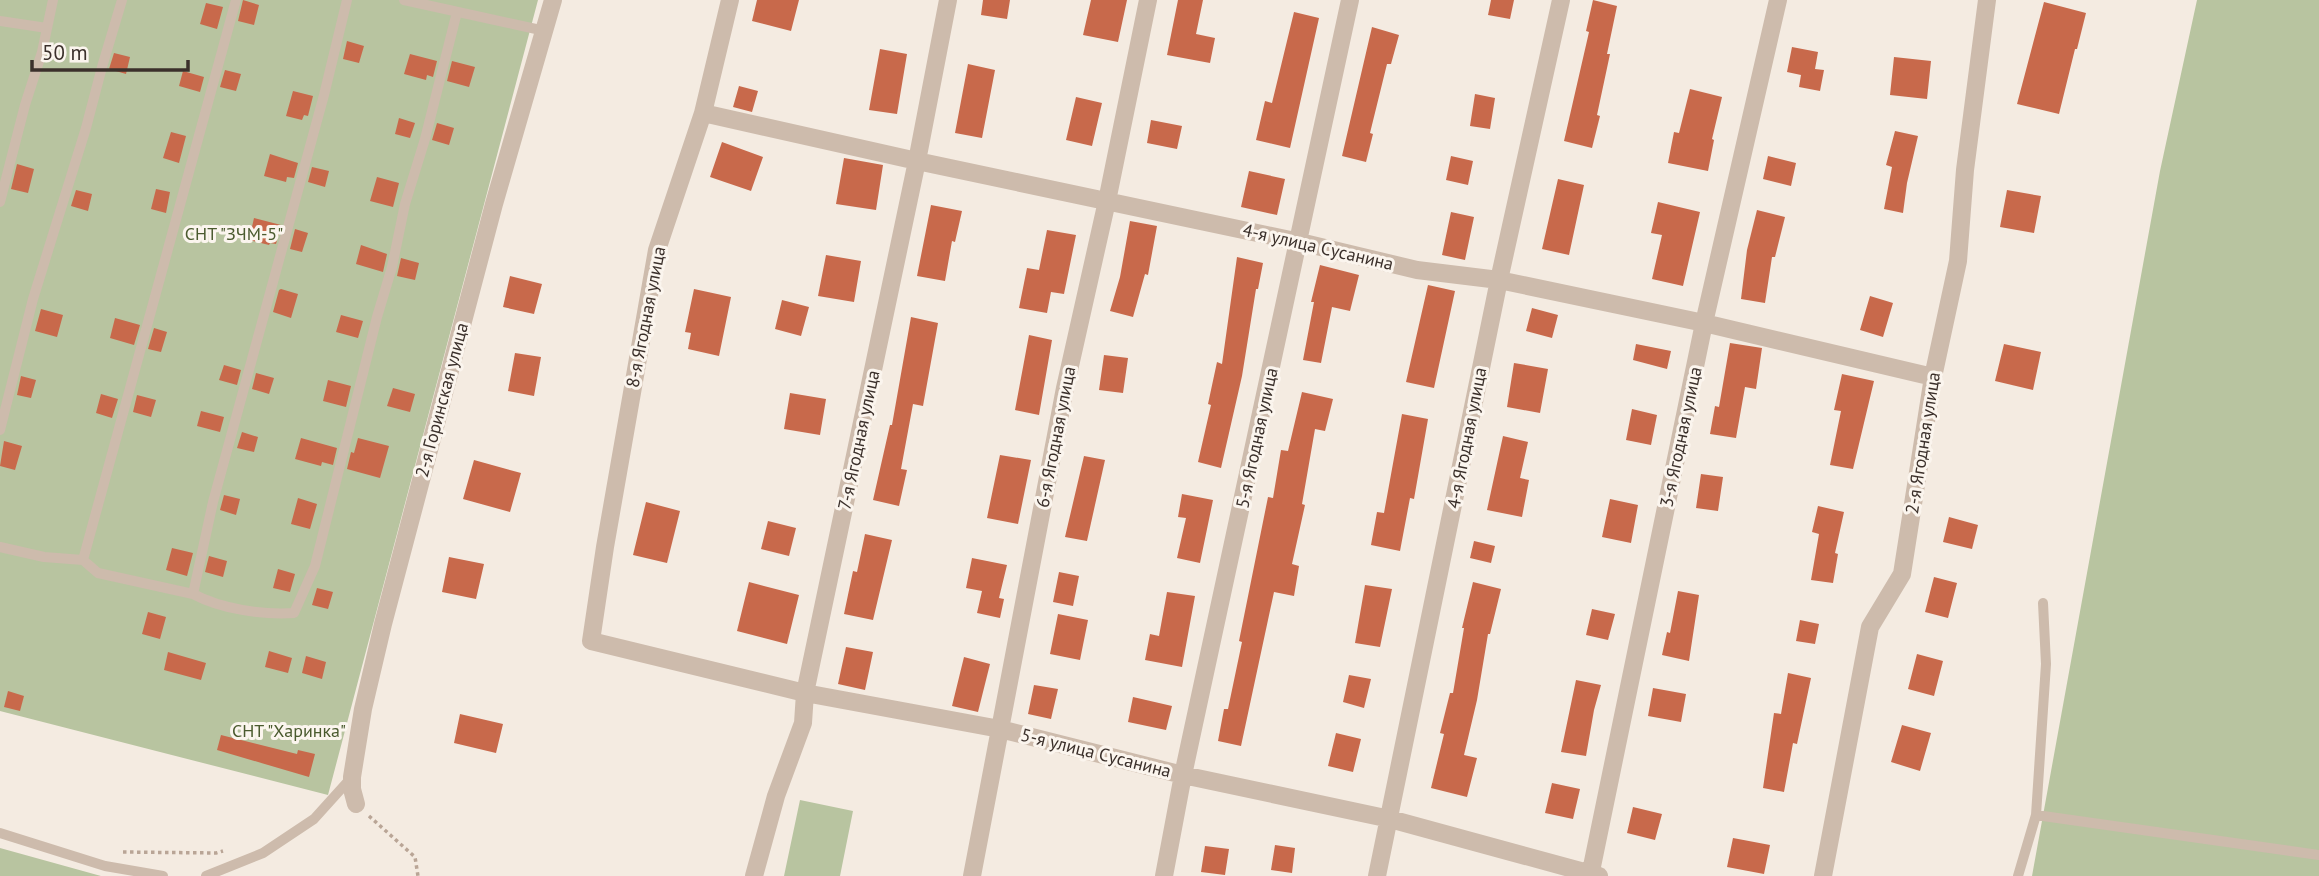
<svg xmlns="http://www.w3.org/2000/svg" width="2319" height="876" viewBox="0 0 2319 876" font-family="'PT Sans',sans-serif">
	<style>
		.green { fill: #b8c4a0 }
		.building { fill: #c8694b }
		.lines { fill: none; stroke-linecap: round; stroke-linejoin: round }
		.path { stroke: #b9a596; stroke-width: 3.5; stroke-dasharray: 3.5 3.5; stroke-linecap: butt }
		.service { stroke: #cdbbac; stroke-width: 10 }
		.minor { stroke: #cdbbac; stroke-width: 18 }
		.labels { text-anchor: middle; stroke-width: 6; stroke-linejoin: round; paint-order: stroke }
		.park-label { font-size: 18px; fill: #4a5a2e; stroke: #fbf5ee }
		.street-label { font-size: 18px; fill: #3b302b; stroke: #fbf5ee }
	</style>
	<rect width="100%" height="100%" fill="#f4ebe1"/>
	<!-- green -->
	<path class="green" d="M0 0H538L328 795 0 711Z
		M2197 0H2319V876H2032L2160 171Z
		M800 800 853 811 840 876H784Z
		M0 848 101 876H0Z"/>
	<!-- building -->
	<path class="building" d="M243 0 259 5 254 25 238 21Z
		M757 0H799L791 31 752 21Z
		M983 0H1010L1007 19 981 15Z
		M1091 0H1127L1118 42 1083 35Z
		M1178 0H1203L1196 34 1215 38 1210 63 1167 55Z
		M1491 0H1514L1510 19 1488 15Z
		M1593 0 1617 6 1607 54H1610L1597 115 1600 116 1592 148 1564 141 1589 32 1586 31Z
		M2044 2 2086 13 2077 49H2075L2059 114 2017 104Z
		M206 3 223 7 217 29 200 24Z
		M1294 12 1319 18 1290 148 1256 140 1265 101 1272 103Z
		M1372 27 1399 35 1391 64H1387L1370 133 1373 134 1366 162 1342 156Z
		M347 41 364 46 359 63 343 59Z
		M1792 47 1818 52 1815 69 1824 70 1820 91 1799 87 1801 75 1787 72Z
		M880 49 907 54 897 114 869 110Z
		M114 53 130 57 126 74 109 69Z
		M410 54 437 61 433 77 427 75 426 80 404 74Z
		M1894 57 1931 61 1927 99 1890 95Z
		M452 61 475 67 469 87 447 81Z
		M968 64 995 70 982 138 955 133Z
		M225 70 241 74 236 91 220 87Z
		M183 71 204 77 200 92 179 86Z
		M739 86 758 91 752 112 733 107Z
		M1690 89 1722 97 1712 139 1714 140 1708 171 1668 163 1674 132 1679 133Z
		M293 91 313 96 308 116 304 115 302 120 286 116Z
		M1475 94 1495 98 1490 129 1470 126Z
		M1076 97 1102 103 1092 146 1066 140Z
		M399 118 415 123 410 138 395 134Z
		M1151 120 1182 126 1177 149 1147 143Z
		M437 123 454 128 449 145 432 140Z
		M1895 131 1918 136 1907 183 1903 213 1884 209 1892 167 1886 165Z
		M171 132 186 136 179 163 163 158Z
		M722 142 763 157 751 191 710 177Z
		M270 154 298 163 294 178 287 177 286 182 264 176Z
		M1451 156 1473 161 1468 185 1446 180Z
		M1768 156 1796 163 1791 186 1763 179Z
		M844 158 883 165 876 210 836 204Z
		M17 164 34 169 28 193 11 189Z
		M312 167 329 171 325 187 308 182Z
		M1249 171 1285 179 1277 215 1241 207Z
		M377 177 399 183 393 207 370 201Z
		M1558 179 1584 185 1569 255 1542 249Z
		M156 189 170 192 166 213 151 209Z
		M76 190 92 194 88 211 71 206Z
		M2007 190 2041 196 2034 233 2000 227Z
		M1658 202 1700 212 1683 286 1652 279 1662 235 1651 233Z
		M931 205 962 211 955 242 952 241 945 281 917 276Z
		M1757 210 1785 217 1775 257H1772L1765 303 1741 299 1747 250Z
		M1451 212 1474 217 1465 260 1442 255Z
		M254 218 281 225 276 244 270 243 269 245 249 240Z
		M1130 221 1157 226 1148 275 1145 274 1133 317 1110 311 1120 277Z
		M295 229 308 233 302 252 290 249Z
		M1047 230 1076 235 1064 294 1051 292 1047 313 1019 308 1027 268 1039 270Z
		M361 245 387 254 383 272 356 264Z
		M826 255 861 261 854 302 818 296Z
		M1237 257 1263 263 1258 289H1256L1242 376 1221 468 1198 462 1211 405 1208 404 1217 362 1222 364Z
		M401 258 419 263 415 280 397 276Z
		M1320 265 1359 275 1350 311 1332 307 1321 363 1303 360 1314 302H1311Z
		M510 276 542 284 534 314 503 307Z
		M1428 285 1455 291 1434 388 1406 382Z
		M281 289 298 294 291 318 273 312 279 290Z
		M694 289 731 297 719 356 688 349 691 333 685 332Z
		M1870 296 1893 303 1883 337 1860 330Z
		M782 300 809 307 801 336 775 329Z
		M1532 308 1558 315 1552 338 1526 331Z
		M41 309 63 315 57 337 35 331Z
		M341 315 363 321 358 338 336 332Z
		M911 317 938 323 923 406 913 404 901 469 907 470 899 506 873 500 890 425H892Z
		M115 318 140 325 134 345 110 338Z
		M154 328 167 332 161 352 148 349Z
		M1029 335 1052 340 1039 415 1015 410Z
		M1730 343 1762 348 1756 389 1745 387 1736 438 1710 434 1715 406 1719 407Z
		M1636 344 1671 351 1667 369 1633 360Z
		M2004 344 2041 352 2033 390 1995 381Z
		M515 353 541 357 534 396 508 391Z
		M1104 355 1128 358 1123 393 1099 390Z
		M1514 363 1548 369 1540 413 1507 407Z
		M224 365 241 370 237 385 219 380Z
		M256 373 274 378 269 394 252 389Z
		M1842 374 1874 381 1853 469 1830 465 1841 411 1834 410Z
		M21 376 36 380 31 398 17 395Z
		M328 380 351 386 346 407 323 401Z
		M393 388 415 394 410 412 387 406Z
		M1302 392 1333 399 1325 431 1315 429 1302 504 1305 505 1292 564 1299 566 1294 596 1274 592 1241 746 1218 741 1224 709H1228L1242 642 1239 641 1268 497 1273 498 1281 450 1288 451Z
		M790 393 826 399 820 435 784 429Z
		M101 394 118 399 112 418 96 413Z
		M137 395 156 400 151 417 133 412Z
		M1632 409 1657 415 1651 445 1626 440Z
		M201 411 224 417 220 432 197 426Z
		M1402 414 1428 419 1414 499 1410 498 1400 551 1371 545 1377 512 1384 513Z
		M242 432 258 437 254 452 237 448Z
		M1503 436 1528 442 1520 478 1529 480 1522 517 1487 510Z
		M301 438 337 448 333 465 322 462 321 466 295 459Z
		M358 438 389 446 380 478 347 469 351 452 354 453Z
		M4 441 22 446 15 470 0 466Z
		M1000 455 1031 460 1018 524 987 518Z
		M1084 456 1105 460 1087 541 1065 537Z
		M474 460 521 473 510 512 463 499Z
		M1701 474 1723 477 1718 511 1696 508Z
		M1182 494 1213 500 1200 563 1177 558 1186 518 1178 517Z
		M224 495 240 499 236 515 220 510Z
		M298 498 317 504 310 529 291 524Z
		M1610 499 1638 505 1631 543 1602 537Z
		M646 502 680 511 667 563 633 555Z
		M1818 506 1844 512 1835 553 1838 554 1833 583 1811 580 1819 534 1812 532Z
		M1949 517 1978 525 1972 549 1943 542Z
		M768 521 796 528 789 556 761 549Z
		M865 534 892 540 873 620 844 614 853 571 857 572Z
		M1474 541 1495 546 1491 563 1470 558Z
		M172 548 193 553 187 576 166 570Z
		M209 556 227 561 223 577 205 572Z
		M449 557 484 564 476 599 442 592Z
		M972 558 1007 565 999 598 1004 599 1000 618 977 613 982 591 966 588Z
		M278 569 295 574 290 592 273 588Z
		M1059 572 1079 576 1073 606 1053 602Z
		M1934 577 1957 583 1948 618 1925 612Z
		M749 582 799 595 787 644 737 631Z
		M1473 582 1501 589 1490 634H1488L1477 700 1464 755 1477 758 1467 797 1431 788 1444 734 1440 733 1450 693H1453L1464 628H1462Z
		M1365 585 1392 589 1380 647 1355 643Z
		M317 588 333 592 328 609 312 605Z
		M1678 591 1699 595 1689 661 1662 655 1667 632 1670 633Z
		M1167 592 1195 596 1182 667 1145 660 1150 634 1159 636Z
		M1592 609 1615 614 1608 640 1586 635Z
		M148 612 166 617 160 639 142 634Z
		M1058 614 1088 620 1080 660 1050 654Z
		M1800 620 1819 624 1815 644 1796 641Z
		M846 647 873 652 865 690 838 684Z
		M269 651 292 658 288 673 265 667Z
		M168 652 206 663 201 680 164 670Z
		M1917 654 1943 661 1934 696 1908 689Z
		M306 656 326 662 322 679 302 673Z
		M964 657 990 664 978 712 952 706Z
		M1788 673 1811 678 1797 744 1793 743 1784 792 1763 788 1774 713 1781 714Z
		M1349 675 1371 679 1364 708 1343 702Z
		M1576 680 1601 685 1594 710 1586 756 1561 752Z
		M1034 685 1058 689 1051 719 1028 714Z
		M1653 688 1686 694 1681 722 1648 716Z
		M8 691 24 696 20 711 4 707Z
		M1133 697 1172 706 1166 730 1128 722Z
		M460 714 503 724 496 753 454 743Z
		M1902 725 1931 733 1920 771 1891 762Z
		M1336 733 1361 739 1353 772 1328 766Z
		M221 735 297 754 298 750 315 754 309 777 217 750Z
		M1552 783 1580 789 1573 819 1545 813Z
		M1633 807 1662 814 1655 840 1627 833Z
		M1733 838 1770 845 1764 874 1727 867Z
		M1275 845 1295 848 1292 873 1271 870Z
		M1205 846 1229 849 1225 875 1201 872Z"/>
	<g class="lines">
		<!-- path -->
		<path class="path" d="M369 816 415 857 418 876
			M123 852 216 853 223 851"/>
		<!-- service -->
		<path class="service" d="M347 0 324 95 213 502 193 594C221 609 262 615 294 613L315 566 377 317 392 267 405 204 425 139 457 12
			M404 0 545 31
			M0 21 47 28
			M0 202 25 105 42 52 53 0
			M0 430 33 299 86 128 102 67 122 0
			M0 547 44 557 83 560
			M193 594 98 573 83 560 236 0
			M2036 815 2319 855
			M0 833 105 866 163 876
			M206 876 263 853 314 819 351 778
			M2018 876 2036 815 2046 664 2043 603"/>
		<!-- minor -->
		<path class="minor" d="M730 0 703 113 657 250 605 547 591 641 805 693 1000 729 1183 775 1390 819 1599 876
			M703 113 917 161 1300 242 1417 270 1499 280 1704 323 1933 377
			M356 804 352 789V777L363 709 383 624 494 204 553 0
			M754 876 776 796 803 723 805 693 917 161 948 0
			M972 876 1065 388 1107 201 1148 0
			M1164 876 1183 775 1350 0
			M1377 876 1499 280 1561 0
			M1590 876 1704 323 1778 0
			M1823 876 1870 627 1902 574 1933 377 1958 261 1965 170 1987 0"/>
	</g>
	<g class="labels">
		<!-- park labels -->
		<g class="park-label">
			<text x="234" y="240">СНТ "ЗЧМ-5"</text>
			<text x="289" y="737">СНТ "Харинка"</text>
		</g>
		<!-- street labels -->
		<g class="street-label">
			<text transform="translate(1318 247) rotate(13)" y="6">4-я улица Сусанина</text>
			<text transform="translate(646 317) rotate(-79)" y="6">8-я Ягодная улица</text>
			<text transform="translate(442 400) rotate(-75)" y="6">2-я Горинская улица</text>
			<text transform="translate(1056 437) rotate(-79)" y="6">6-я Ягодная улица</text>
			<text transform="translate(1681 437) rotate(-78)" y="6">3-я Ягодная улица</text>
			<text transform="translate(1257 438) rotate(-78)" y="6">5-я Ягодная улица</text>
			<text transform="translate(1467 438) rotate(-79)" y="6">4-я Ягодная улица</text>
			<text transform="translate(859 440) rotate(-78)" y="6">7-я Ягодная улица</text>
			<text transform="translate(1923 443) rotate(-81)" y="6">2-я Ягодная улица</text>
			<text transform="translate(1096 753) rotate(14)" y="6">5-я улица Сусанина</text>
		</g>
	</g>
	<!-- scale -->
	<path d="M32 60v10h156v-10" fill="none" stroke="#3b302b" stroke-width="3.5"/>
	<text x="42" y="60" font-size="21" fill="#3b302b" stroke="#fbf5ee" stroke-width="5" paint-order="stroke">50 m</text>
</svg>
